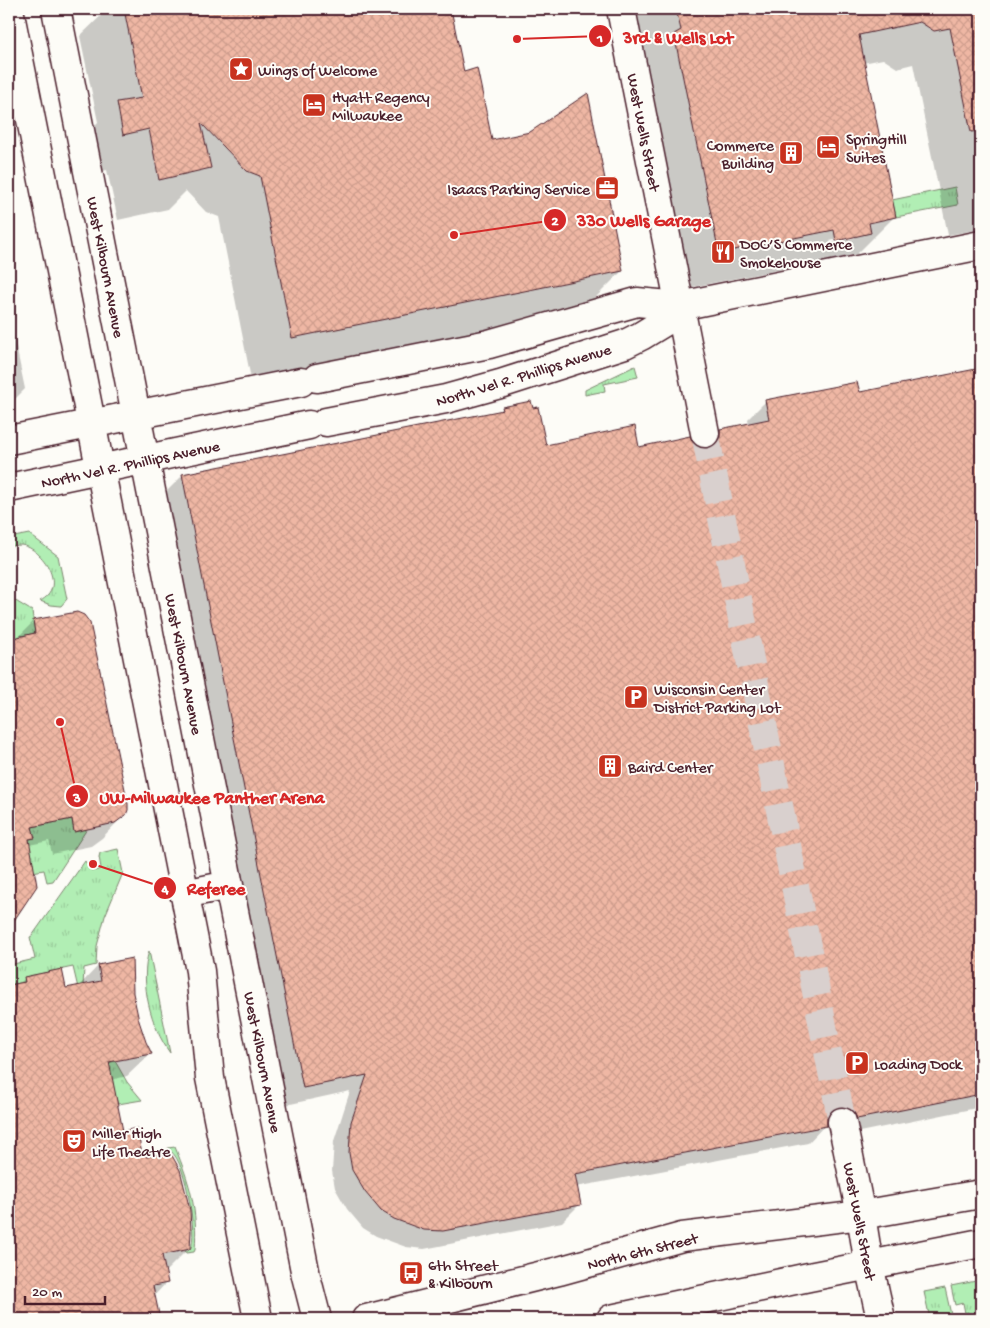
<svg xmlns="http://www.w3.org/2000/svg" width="990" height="1328" viewBox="0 0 990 1328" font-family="'Gochi Hand',sans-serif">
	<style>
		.grass { fill: url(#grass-tufts); stroke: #7e8670 }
		.shadow { fill: #0003; fill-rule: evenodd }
		.building { fill: url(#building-cross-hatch); stroke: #4a1f2b }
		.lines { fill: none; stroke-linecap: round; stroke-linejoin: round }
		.primary-tunnel { stroke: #d9d0ce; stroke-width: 28; stroke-dasharray: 28 14; stroke-linecap: butt }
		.secondary-casing { stroke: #4a1f2b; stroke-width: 31 }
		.primary-casing { stroke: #4a1f2b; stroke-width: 31 }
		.secondary { stroke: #fdfcf7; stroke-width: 28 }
		.primary { stroke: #fdfcf7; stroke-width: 28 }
		.labels { text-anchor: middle; stroke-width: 4; stroke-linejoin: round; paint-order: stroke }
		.poi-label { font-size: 16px; fill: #4a1f2b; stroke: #fdfcf7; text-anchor: start }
		.street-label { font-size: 16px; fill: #4a1f2b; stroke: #fdfcf7 }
		.leader { fill: none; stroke: #d62828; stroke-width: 2 }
		.callout-dot { fill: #d62828; stroke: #fdfcf7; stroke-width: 2 }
		.mark-label { font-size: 15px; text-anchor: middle; font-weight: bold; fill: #fff }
		.callout-label { font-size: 18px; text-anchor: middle; font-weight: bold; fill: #d62828; stroke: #fdfcf7; stroke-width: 4; stroke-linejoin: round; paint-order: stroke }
	</style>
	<defs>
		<pattern id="grass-tufts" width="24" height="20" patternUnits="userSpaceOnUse" patternTransform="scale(1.25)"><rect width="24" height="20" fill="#b1eeb4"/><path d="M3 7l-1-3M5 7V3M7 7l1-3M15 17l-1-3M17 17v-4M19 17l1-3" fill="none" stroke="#9acc9b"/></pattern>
		<pattern id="building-cross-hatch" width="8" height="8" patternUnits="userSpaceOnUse" patternTransform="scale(1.25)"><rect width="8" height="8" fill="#efb7a4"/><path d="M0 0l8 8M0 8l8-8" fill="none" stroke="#ce9d8d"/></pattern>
	</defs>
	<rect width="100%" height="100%" fill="#fdfcf7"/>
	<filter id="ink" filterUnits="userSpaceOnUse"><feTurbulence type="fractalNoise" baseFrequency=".02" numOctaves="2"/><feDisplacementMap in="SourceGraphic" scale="10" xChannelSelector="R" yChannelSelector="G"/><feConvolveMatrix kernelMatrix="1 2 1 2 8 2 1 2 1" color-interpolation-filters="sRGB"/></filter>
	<g filter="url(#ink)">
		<!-- grass -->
		<path class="grass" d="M955 187 958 205 896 217 892 200Z
			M635 366 638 377 604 384 605 391 585 395V390Z
			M29 534 58 556 67 599 61 606 51 605 40 601C68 588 43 548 21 545 17 545 12 546 9 547V538Z
			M9 597 32 611 35 633 9 639Z
			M72 819 74 831 87 829 53 881 47 882 44 870 32 872 25 840 34 838 32 827Z
			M118 849 123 873 105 916 97 946 96 965 84 968 83 987 78 988 73 967 25 977V982L9 985V965L35 959 30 937 32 936 85 861 92 871 98 870 101 868 99 857 100 853Z
			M149 951 170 1053C151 1027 139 983 149 951Z
			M115 1061 127 1082 142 1100 118 1104 116 1098 52 1111 103 1064Z
			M175 1147C190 1184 198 1209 195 1250L194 1252 186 1253 185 1251H188C190 1249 192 1247 192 1244 196 1228 185 1154 168 1150V1148Z
			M981 1280V1307L977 1308 979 1319H969L968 1312 965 1313 963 1303 955 1305 951 1286Z
			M945 1288 952 1319H930L924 1292Z"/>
		<!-- shadow -->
		<path class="shadow" d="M108 9H449L463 73 491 141 622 271 581 312 251 379 219 217 206 212 186 191 168 209 118 220 107 170 82 175 76 145 98 122 80 36Z
			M627 9H981V229L948 235 913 64 897 68 883 59 863 63 894 217 857 254 847 256 833 270 800 277 797 266 682 289ZM855 235V238L831 243 830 241Z
			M9 312 25 389 9 405Z
			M981 369V1107L840 1136 829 1125 826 1124 808 1143 576 1187 580 1204 562 1222 424 1249 406 1247 376 1236 363 1228 347 1209 335 1188 332 1171 334 1141 350 1091 286 1105 165 493 182 476 498 413 503 408 545 446 638 448 693 444 699 449 703 448 721 431 749 425 748 419 765 402 856 383 859 393Z
			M72 614 125 814 102 838 91 846 52 854 49 841 29 845 22 907 9 920V640L16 639 33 622Z
			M98 966 132 993 138 1021 150 1054 127 1076 111 1080 122 1132 141 1156 189 1248 166 1271 164 1272 166 1283 154 1296 158 1317 156 1319H9V987L18 985 25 978 65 989 78 987Z"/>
		<!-- building -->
		<path class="building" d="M124 9H451L464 72 477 68 492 140 530 132 588 93 623 271 292 338 260 176 247 171 201 123 211 168 159 180 149 129 123 135 117 102 142 98Z
			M676 9H981V131L971 132 950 28 934 31 920 22 859 35 896 217 869 223 871 233 836 241 834 230 719 253 674 34 681 30Z
			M981 368V1094L857 1119 854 1112 847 1107H838L831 1111 827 1117V1126L575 1174 581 1205 443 1231 424 1230 394 1219 381 1211 365 1192 352 1170 349 1153 351 1122 367 1075 303 1088 182 474 503 410 502 407 531 401 533 408 538 407 546 445 635 426 639 447 690 436 694 444 700 448H708L715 445 720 438V429L769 419 765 400 857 382 860 392Z
			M77 612 84 615 90 623 128 804V810L126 815 115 823 74 832 72 819 32 827 35 838 29 839 37 886 9 928V639L35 633 33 620Z
			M132 958 133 993 139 1021 146 1042 152 1054 109 1062 123 1131 137 1128 142 1154H145L146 1157 170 1152 180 1170 190 1210 191 1231 190 1249 162 1255 168 1283 153 1286 160 1319H9V985L25 982 24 977 62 969 66 988 101 981 98 965Z"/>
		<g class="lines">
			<!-- primary-tunnel -->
			<path class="primary-tunnel" d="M705 433 842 1122"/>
			<defs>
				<path id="secondary" d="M9 9 200 971 210 1078 258 1319
					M56 9 306 1276 317 1319
					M317 378 489 344 637 302 680 306 981 245
					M326 422 446 399 500 384 625 344 641 336 664 322 680 306
					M9 440 301 382
					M9 488 309 425
					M184 894 229 885
					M869 1265 881 1319"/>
				<path id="primary" d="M621 9 705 433
					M842 1122 861 1215 869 1265
					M366 1319 559 1271 682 1237 861 1215 981 1194
					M611 1319 809 1277 981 1243"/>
			</defs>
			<!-- secondary casing -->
			<use href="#secondary" class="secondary-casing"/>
			<!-- primary casing -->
			<use href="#primary" class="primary-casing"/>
			<!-- secondary -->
			<use href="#secondary" class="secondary"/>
			<!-- primary -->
			<use href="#primary" class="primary"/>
		</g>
	</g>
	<!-- icons -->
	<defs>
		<symbol id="sight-square" viewBox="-11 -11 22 22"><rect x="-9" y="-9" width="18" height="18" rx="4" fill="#c8321e" stroke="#fdfcf7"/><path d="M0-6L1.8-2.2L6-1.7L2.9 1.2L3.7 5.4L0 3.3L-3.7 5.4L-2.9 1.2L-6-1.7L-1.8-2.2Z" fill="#fff"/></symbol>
		<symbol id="hotel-square" viewBox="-11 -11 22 22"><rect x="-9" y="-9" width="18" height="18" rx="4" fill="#c8321e" stroke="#fdfcf7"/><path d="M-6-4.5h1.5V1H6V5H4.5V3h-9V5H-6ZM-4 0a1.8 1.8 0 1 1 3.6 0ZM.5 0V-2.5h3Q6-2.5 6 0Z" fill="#fff"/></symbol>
		<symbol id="building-square" viewBox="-11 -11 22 22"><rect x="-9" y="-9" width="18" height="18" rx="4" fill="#c8321e" stroke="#fdfcf7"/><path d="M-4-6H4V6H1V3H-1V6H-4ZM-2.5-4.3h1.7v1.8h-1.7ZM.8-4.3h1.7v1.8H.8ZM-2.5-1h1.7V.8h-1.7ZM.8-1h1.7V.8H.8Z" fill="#fff"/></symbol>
		<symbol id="office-square" viewBox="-11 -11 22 22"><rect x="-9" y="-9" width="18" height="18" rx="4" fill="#c8321e" stroke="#fdfcf7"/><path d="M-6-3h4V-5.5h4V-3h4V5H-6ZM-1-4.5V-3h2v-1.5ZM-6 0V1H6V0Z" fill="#fff"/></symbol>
		<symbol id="restaurant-square" viewBox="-11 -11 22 22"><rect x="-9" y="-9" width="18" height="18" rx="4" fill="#c8321e" stroke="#fdfcf7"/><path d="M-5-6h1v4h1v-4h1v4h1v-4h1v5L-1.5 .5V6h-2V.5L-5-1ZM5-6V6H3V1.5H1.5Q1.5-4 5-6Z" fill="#fff"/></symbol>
		<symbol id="parking-square" viewBox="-11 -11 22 22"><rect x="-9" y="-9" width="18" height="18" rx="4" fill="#c8321e" stroke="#fdfcf7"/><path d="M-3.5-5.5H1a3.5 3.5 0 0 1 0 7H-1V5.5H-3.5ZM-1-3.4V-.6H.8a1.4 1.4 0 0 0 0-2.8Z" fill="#fff"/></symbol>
		<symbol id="theatre-square" viewBox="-11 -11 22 22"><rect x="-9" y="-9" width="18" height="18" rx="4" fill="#c8321e" stroke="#fdfcf7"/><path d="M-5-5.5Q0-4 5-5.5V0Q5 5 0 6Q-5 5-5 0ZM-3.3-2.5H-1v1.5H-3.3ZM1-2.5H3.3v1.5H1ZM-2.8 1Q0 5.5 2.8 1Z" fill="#fff"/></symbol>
		<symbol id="bus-square" viewBox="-11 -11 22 22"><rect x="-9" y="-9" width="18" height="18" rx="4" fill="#c8321e" stroke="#fdfcf7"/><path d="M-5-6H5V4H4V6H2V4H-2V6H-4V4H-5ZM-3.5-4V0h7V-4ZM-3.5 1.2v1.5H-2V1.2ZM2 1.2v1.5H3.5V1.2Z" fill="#fff"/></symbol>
	</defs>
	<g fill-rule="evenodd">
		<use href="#sight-square" x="227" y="55" width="28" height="28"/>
		<use href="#hotel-square" x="300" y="91" width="28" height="28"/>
		<use href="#hotel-square" x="814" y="133" width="28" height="28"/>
		<use href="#building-square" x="777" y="139" width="28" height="28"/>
		<use href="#office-square" x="593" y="174" width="28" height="28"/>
		<use href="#restaurant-square" x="709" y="238" width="28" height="28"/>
		<use href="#parking-square" x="622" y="683" width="28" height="28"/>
		<use href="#building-square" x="596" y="752" width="28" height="28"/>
		<use href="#parking-square" x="843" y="1049" width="28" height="28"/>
		<use href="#theatre-square" x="60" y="1127" width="28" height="28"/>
		<use href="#bus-square" x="397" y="1259" width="28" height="28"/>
	</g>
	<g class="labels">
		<!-- poi labels -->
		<g class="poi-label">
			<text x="258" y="75">Wings of Welcome</text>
			<text x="332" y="102">Hyatt Regency<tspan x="332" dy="18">Milwaukee</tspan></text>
			<text x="846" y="144">SpringHill<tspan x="846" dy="18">Suites</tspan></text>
			<text x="774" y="150" text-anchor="end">Commerce<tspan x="774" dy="18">Building</tspan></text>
			<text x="590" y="194" text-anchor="end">Isaacs Parking Service</text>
			<text x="740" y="249">DOC’S Commerce<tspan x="740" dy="18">Smokehouse</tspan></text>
			<text x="654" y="694">Wisconsin Center<tspan x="654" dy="18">District Parking Lot</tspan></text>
			<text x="628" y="772">Baird Center</text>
			<text x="874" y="1069">Loading Dock</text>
			<text x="92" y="1138">Miller High<tspan x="92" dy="18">Life Theatre</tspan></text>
			<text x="428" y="1270">6th Street<tspan x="428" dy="18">&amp; Kilbourn</tspan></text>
		</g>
		<!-- street labels -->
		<g class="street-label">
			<text transform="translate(645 132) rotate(79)" y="6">West Wells Street</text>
			<text transform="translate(107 267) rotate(79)" y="6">West Kilbourn Avenue</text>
			<text transform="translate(523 374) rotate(-17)" y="6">North Vel R. Phillips Avenue</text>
			<text transform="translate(130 463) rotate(-12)" y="6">North Vel R. Phillips Avenue</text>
			<text transform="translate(185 664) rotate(79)" y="6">West Kilbourn Avenue</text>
			<text transform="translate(264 1062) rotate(79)" y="6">West Kilbourn Avenue</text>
			<text transform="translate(861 1221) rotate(79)" y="6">West Wells Street</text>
			<text transform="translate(642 1250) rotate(-14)" y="6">North 6th Street</text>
		</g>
	</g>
	<!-- callouts -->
	<path class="leader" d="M517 39L600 36M454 235L555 220M60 722L77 796M93 864L165 888"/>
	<g class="callout-dot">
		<circle cx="517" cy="39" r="5"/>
		<circle cx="454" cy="235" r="5"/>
		<circle cx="60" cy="722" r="5"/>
		<circle cx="93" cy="864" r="5"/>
		<circle cx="600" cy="36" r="12"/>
		<circle cx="555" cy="220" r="12"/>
		<circle cx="77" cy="796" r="12"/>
		<circle cx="165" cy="888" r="12"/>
	</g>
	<g class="mark-label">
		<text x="600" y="42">1</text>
		<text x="555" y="225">2</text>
		<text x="77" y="802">3</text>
		<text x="165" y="893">4</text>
	</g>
	<g class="callout-label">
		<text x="678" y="43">3rd &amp; Wells Lot</text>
		<text x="644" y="226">330 Wells Garage</text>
		<text x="212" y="803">UW-Milwaukee Panther Arena</text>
		<text x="216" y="894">Referee</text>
	</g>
	<!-- margin -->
	<rect width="990" height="1328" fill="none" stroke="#fdfcf7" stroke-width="30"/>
	<rect x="15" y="15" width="960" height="1298" fill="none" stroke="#4a1f2b" stroke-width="2" filter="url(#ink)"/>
	<!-- scale -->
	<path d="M25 1296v8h80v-8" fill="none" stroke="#4a1f2b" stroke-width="2.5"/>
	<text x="32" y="1296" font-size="15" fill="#4a1f2b" stroke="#fdfcf7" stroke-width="4" paint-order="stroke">20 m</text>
</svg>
